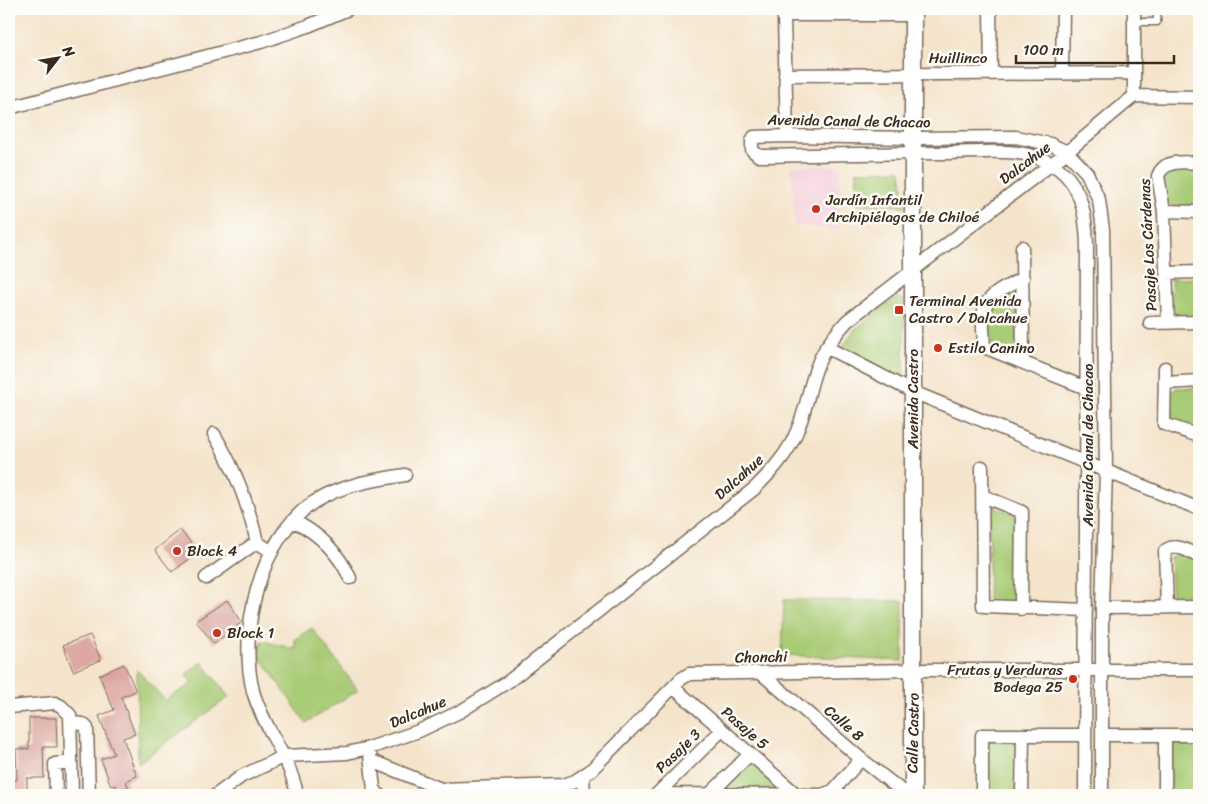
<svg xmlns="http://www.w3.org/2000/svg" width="1208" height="804" viewBox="0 0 1208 804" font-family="Sriracha,sans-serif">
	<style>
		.built { fill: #f4cfdc }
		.green { fill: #a8cb74; stroke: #727a49 }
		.building { fill: #dca7a3 }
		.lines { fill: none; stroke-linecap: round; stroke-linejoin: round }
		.service-casing { stroke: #7c6b5b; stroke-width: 9 }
		.minor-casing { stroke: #7c6b5b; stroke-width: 15 }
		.tertiary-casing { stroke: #7c6b5b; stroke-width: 19 }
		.service { stroke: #fff; stroke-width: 6 }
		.minor { stroke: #fff; stroke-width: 12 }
		.tertiary { stroke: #fff; stroke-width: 16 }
		.poi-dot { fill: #c8321e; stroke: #fdfcf7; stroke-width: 2 }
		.labels { text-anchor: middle; stroke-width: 5; stroke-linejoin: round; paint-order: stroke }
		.street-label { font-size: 15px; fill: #3b2a1e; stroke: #fdfcf7 }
		.poi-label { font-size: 15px; fill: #3b2a1e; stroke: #fdfcf7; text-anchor: start }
	</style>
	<rect width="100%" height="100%" fill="#fdfcf7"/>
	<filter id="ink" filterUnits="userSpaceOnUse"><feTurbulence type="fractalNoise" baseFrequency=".02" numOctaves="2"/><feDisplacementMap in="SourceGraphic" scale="10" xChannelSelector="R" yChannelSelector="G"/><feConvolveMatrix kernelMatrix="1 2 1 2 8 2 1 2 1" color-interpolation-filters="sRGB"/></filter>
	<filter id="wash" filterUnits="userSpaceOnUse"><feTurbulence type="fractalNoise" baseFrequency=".0096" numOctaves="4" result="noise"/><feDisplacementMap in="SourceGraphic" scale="20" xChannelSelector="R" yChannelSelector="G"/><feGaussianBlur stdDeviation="1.12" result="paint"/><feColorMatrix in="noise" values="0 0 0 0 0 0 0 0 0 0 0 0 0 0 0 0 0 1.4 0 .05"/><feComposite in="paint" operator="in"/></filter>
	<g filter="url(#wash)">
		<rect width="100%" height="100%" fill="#f4e4cb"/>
		<!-- built -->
		<path class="built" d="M791 166H841L838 229 795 226Z"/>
		<!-- green -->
		<path class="green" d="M928 143H1021L1042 148 1041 153 925 148Z
			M1172 168 1199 169V204L1197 206H1172L1167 201 1163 176Z
			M901 170 905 206 856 204 857 171Z
			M1199 277V318H1173L1171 279Z
			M1015 290 1018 295 1016 349 1013 353 990 343 988 313 992 305Z
			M896 297 904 300V373L898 376 843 347 854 330Z
			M1176 388H1199V432L1172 419 1170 395Z
			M990 505 1016 515 1017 602 988 603Z
			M1178 553 1199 561V604L1172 601 1170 558Z
			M784 600 903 601V661L782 655Z
			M312 628 358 690 306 723 259 655 262 641 295 649V639Z
			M202 662 229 697 138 763 137 670 165 700 192 684 186 674Z
			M988 740 1017 742 1016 793 1014 795H992L987 791Z
			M1171 740H1199V795L1171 794Z
			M747 762H754L775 782 772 790 726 789 724 787Z"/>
		<g id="blocks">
			<!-- building -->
			<path class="building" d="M180 530 199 552 172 572 155 550Z
				M227 600 242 622 214 644 196 621Z
				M90 635 101 660 73 671 63 645Z
				M124 664 136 691 121 697 135 734 123 738 137 776 126 781 131 795H120L116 785 111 786 101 759 114 754 99 716 114 710 99 675Z
				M29 718H56L57 747H43L44 778H27V795H9V781L17 780 16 749H29Z"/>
		</g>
	</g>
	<g filter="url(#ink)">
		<use href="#blocks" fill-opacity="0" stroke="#7c6b5b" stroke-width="1"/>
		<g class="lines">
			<defs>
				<path id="service" d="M1134 22H1157V9"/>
				<path id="minor" d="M990 9 991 74
					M1134 9V96
					M1062 73 1063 9
					M785 75 1132 73
					M9 108 261 42 308 26 348 9
					M787 136 784 18 791 15H913
					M1164 211 1199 212
					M1022 247 1023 362
					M1166 273 1199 272
					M1023 278C981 300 981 301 984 347L1086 388
					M1150 323 1199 322
					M1168 323 1164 211 1158 176C1164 159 1184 162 1199 163
					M826 347 913 392 1199 509
					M1165 368 1164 424 1199 436
					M1165 383 1199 381
					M214 434C236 471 247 501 257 542L272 552
					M982 467 983 606 1086 610
					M983 496 1022 512 1021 609
					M294 521C320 534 338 552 350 578
					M206 578 257 542
					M1167 607 1165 551C1175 542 1189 551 1199 557
					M1102 608 1199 607
					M762 674 861 759 907 795
					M673 687 796 794
					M9 707 55 703 61 706 70 715 72 795
					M71 723 83 724 87 728 89 795
					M1102 735H1199
					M1165 735V795
					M370 755 374 789 379 795
					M372 761 441 789 563 785 575 781 590 771 681 679 689 674 914 670H1199
					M583 776 584 795
					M657 794 822 795 833 791 861 759
					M710 794 750 754
					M56 795 55 764 71 762
					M216 795 242 776 285 756 347 753 369 748 419 731 461 711 509 681 754 489C771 472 788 454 797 431 809 404 810 373 826 348 832 338 840 329 847 321L1067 152 1134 96 1199 97
					M297 795C290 756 263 728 253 691 238 630 260 538 314 502 341 485 373 480 405 475
					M656 795 722 730
					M982 795V735H1085
					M1022 795 1023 735
					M1085 795 1087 245C1086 213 1081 180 1050 163 1021 146 978 153 945 153 883 153 821 155 759 156L752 150V141L754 137 787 136 913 138 1016 137 1050 144 1067 152 1087 173 1099 200 1103 230 1106 471 1102 608V795"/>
				<path id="tertiary" d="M913 9V795"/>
			</defs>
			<!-- service casing -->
			<use href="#service" class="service-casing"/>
			<!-- minor casing -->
			<use href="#minor" class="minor-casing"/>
			<!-- tertiary casing -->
			<use href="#tertiary" class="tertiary-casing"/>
			<!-- service -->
			<use href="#service" class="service"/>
			<!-- minor -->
			<use href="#minor" class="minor"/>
			<!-- tertiary -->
			<use href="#tertiary" class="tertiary"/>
		</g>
	</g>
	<!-- markers -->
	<g class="poi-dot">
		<circle cx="816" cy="209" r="5"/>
		<rect x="894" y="305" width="10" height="10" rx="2.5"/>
		<circle cx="938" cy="348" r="5"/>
		<circle cx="177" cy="551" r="5"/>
		<circle cx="217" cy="633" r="5"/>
		<circle cx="1073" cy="679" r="5"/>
	</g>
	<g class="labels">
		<!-- street labels -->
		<g class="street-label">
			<text x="958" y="63">Huillinco</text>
			<text transform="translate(849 121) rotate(1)" y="5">Avenida Canal de Chacao</text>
			<text transform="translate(1025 163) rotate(-37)" y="5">Dalcahue</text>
			<text transform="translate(1148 245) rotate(-93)" y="5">Pasaje Los Cárdenas</text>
			<text transform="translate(913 399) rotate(-90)" y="5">Avenida Castro</text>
			<text transform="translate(1088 445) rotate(-90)" y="5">Avenida Canal de Chacao</text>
			<text transform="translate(739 477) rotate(-42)" y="5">Dalcahue</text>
			<text transform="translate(761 657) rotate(-1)" y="5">Chonchi</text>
			<text transform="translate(418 712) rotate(-23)" y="5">Dalcahue</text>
			<text transform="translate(844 723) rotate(41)" y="5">Calle 8</text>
			<text transform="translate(745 728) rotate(41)" y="5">Pasaje 5</text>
			<text transform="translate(913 733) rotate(-89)" y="5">Calle Castro</text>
			<text transform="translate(678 751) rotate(-44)" y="5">Pasaje 3</text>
		</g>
		<!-- poi labels -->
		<g class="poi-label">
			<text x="826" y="205">Jardín Infantil<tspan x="826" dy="17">Archipiélagos de Chiloé</tspan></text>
			<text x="909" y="306">Terminal Avenida<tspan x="909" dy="17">Castro / Dalcahue</tspan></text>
			<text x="948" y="353">Estilo Canino</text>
			<text x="187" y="556">Block 4</text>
			<text x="227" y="638">Block 1</text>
			<text x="1063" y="675" text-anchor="end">Frutas y Verduras<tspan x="1063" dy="17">Bodega 25</tspan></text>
		</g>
	</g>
	<!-- margin -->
	<rect width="1208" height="804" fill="none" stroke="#fdfcf7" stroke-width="30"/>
	<!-- north arrow -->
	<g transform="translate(58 58) rotate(59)" stroke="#fdfcf7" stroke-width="4" paint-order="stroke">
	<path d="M0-4L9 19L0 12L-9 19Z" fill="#3b2a1e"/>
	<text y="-8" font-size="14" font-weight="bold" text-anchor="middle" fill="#3b2a1e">N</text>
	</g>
	<!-- scale -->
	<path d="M1016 55v8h158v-8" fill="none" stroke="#3b2a1e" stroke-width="2.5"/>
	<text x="1023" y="55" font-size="15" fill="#3b2a1e" stroke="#fdfcf7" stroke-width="4" paint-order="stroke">100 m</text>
</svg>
